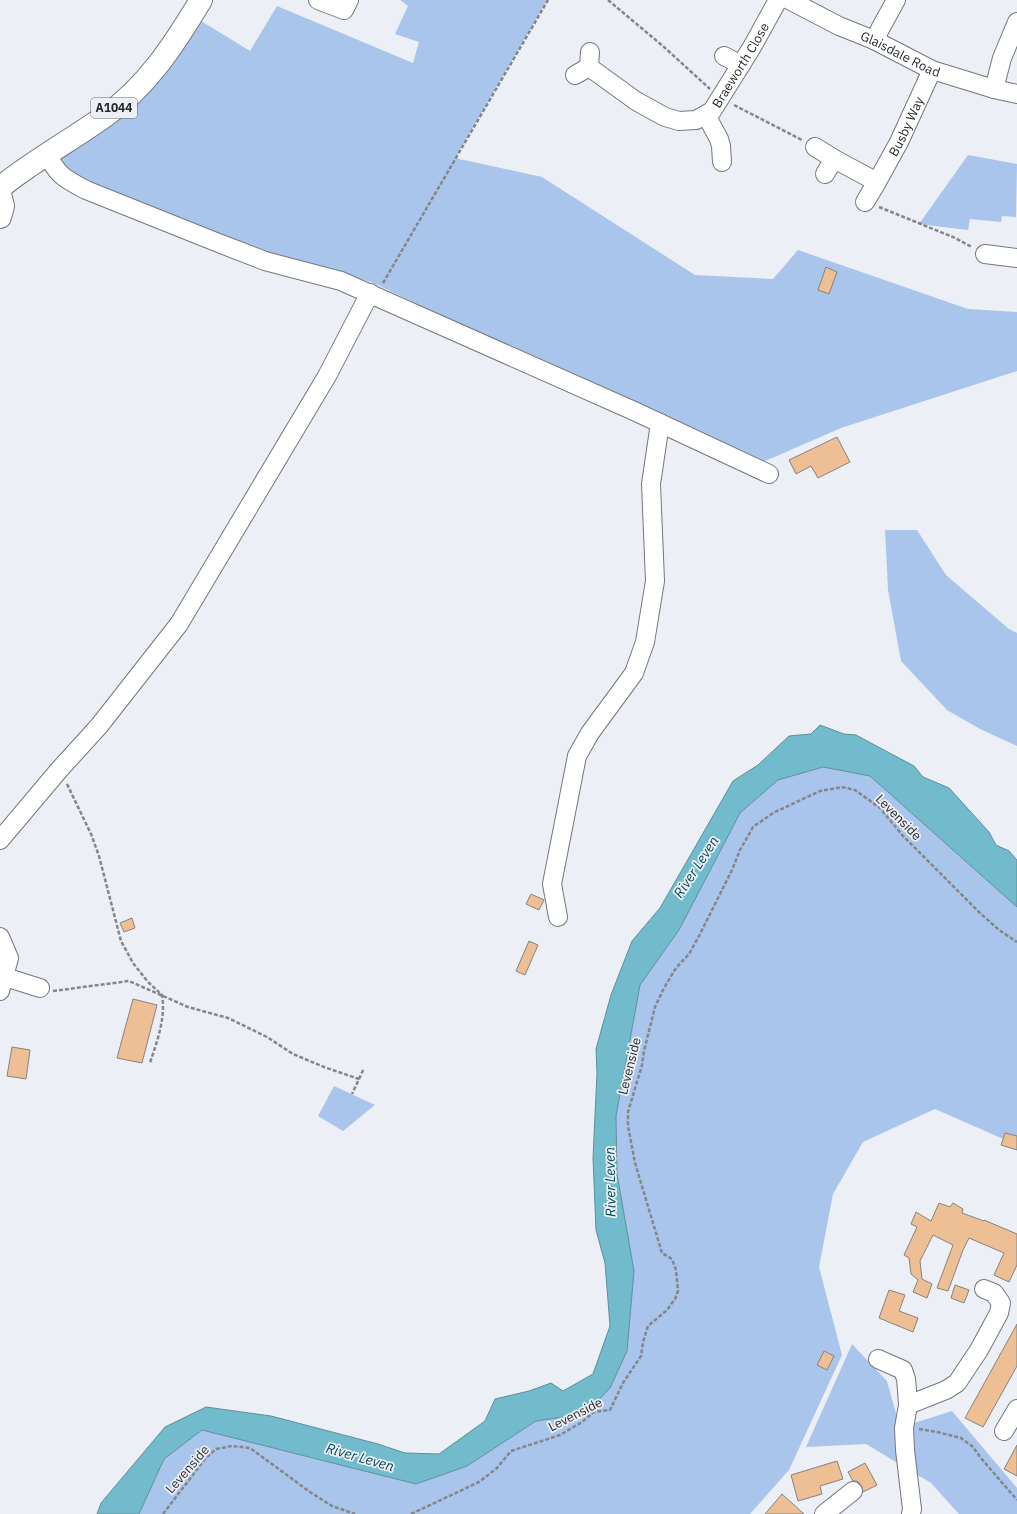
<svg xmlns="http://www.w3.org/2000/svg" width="1017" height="1514" viewBox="0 0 1017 1514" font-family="'IBM Plex Sans',sans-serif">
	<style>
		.green { fill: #a9c5eb }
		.water { fill: #71bbcc; stroke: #5b909c }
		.building { fill: #eebf94; stroke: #87827e }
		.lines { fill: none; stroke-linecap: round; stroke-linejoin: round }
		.minor-casing { stroke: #73777c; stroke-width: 20 }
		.major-casing { stroke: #73777c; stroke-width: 24 }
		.path { stroke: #83868a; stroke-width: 2.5; stroke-dasharray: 4 2; stroke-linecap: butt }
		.minor { stroke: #fff; stroke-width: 18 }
		.major { stroke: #fff; stroke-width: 22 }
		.labels { text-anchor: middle; stroke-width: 3.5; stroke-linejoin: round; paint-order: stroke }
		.shield { fill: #ecf0f6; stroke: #636569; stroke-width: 1 }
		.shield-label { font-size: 12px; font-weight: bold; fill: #282a2c }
		.street-label { font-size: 13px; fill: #282a2c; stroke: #ecf0f6 }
		.water-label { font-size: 14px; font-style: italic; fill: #004854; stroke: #ecf0f6 }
	</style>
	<rect width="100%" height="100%" fill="#ecf0f6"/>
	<!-- green -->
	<path class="green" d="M400 0H547L455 158 542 177 695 275 773 279 798 250 968 309 1017 312V371L841 428 763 462 655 416 371 282 245 245 66 173 59 160 120 117 165 72 201 21 250 51 277 6 413 63 419 42 395 34 408 6Z
		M968 155 1017 164 1016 217 1002 216 1001 222 970 219 968 230 919 224Z
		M885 530H917L946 575 1009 629 1017 633V746L980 729 947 710 901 661 888 590Z
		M823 767 870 776 1017 907V1145L935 1109 863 1142 833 1194 819 1267 842 1355 789 1470 750 1514H139L164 1459 202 1430 416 1484 467 1466 536 1421 584 1414 627 1351 634 1271 617 1174 616 1116 640 985 679 930 740 813 778 780Z
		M334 1086 375 1105 343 1131 318 1116Z
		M852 1344 887 1381 899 1424 914 1423 952 1411 1017 1488V1514H959L931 1483 866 1444 806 1447Z"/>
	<!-- water -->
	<path class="water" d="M820 725 844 734 856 735 914 766 923 777 949 788 989 832 996 845 1009 851 1017 860V907L870 776 823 767 778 780 740 813 679 930 640 985 616 1116 617 1174 634 1271 627 1351 610 1388 585 1414 536 1421 467 1466 416 1484 202 1430 164 1459 139 1514H97L101 1503 165 1427 206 1407 271 1416 378 1444 405 1453 439 1454 485 1421 495 1399 529 1391 551 1383 563 1391 593 1374 610 1326 605 1263 596 1230 593 1158 597 1073 596 1049 611 995 632 941 660 908 733 781 758 765 789 736 811 734Z"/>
	<!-- building -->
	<path class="building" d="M826 267 837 272 829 294 818 290Z
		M837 437 850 462 818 478 811 466 796 474 789 460Z
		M531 894 544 900 539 910 526 904Z
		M132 918 135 928 124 932 120 923Z
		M529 941 538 945 525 975 516 971Z
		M133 999 157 1005 142 1063 117 1058Z
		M12 1047 30 1050 26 1079 7 1076Z
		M1005 1133 1017 1136V1150L1001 1145Z
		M939 1203 950 1207 953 1203 963 1209 962 1213 984 1221V1220L1017 1234V1265L1009 1282 994 1275 1004 1253 969 1238 963 1250 948 1291 937 1288 953 1245 933 1235 920 1261 922 1279 932 1284 927 1298 913 1292 918 1280 911 1274 909 1258 904 1255 917 1227 911 1224 916 1212 931 1221Z
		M955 1285 969 1290 964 1303 951 1298Z
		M889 1290 905 1295 899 1311 918 1318 913 1332 879 1318Z
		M1017 1324V1366L983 1427 965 1418Z
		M824 1351 834 1356 827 1370 817 1365Z
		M1017 1445V1476L1004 1469Z
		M837 1461 843 1479 820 1486 822 1494 798 1501 791 1475Z
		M865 1463 877 1485 863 1492 861 1485 857 1481H853L848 1472Z
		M782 1494 804 1514H765Z"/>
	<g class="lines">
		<defs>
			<g id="minor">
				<path d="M318 0 344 10 349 0"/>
				<path id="s1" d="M789 0 839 26 874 40 932 70 994 89 1017 94"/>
				<path d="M874 40 896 0"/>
				<path d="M724 56 741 65"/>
				<path id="s2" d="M589 67 636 101 665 117 679 121 696 120 712 111 752 47 778 0"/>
				<path d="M575 75 589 67 590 52"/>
				<path d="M994 89 1002 58 1017 22"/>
				<path d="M706 115 719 139 721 146 722 162"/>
				<path id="s3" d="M815 147 836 160 877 182 899 142 932 70"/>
				<path d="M47 154C58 176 65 179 86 190L216 242 265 261 341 281 634 411 769 474"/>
				<path d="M825 174 834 159"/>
				<path d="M865 202 877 182"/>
				<path d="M985 254 1017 258"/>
				<path d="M0 840 59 770 99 726 179 624 327 376 370 293"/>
				<path d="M558 917 552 884 577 756 590 733 634 673 645 642 655 581 651 484 660 423"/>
				<path d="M0 937 9 958 0 991"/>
				<path d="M5 977 40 988"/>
				<path d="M878 1359 903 1370 906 1379 907 1390 908 1405 904 1428 905 1450 912 1509 911 1514"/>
				<path d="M908 1405 946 1390 957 1383 979 1350 999 1313 1001 1303 994 1293 984 1289"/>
				<path d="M1004 1431 1017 1409"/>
				<path d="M824 1514 853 1491"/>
			</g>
			<path id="major" d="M0 188C10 179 21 172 31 165 56 148 81 133 105 116 147 87 175 43 201 0
				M0 194 3 206 0 217"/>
		</defs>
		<!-- minor casing -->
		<use href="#minor" class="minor-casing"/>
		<!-- major casing -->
		<use href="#major" class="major-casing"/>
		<!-- path -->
		<path class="path" d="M608 0 664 47 710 89
			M734 105 802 140
			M879 207 953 237 972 247
			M383 283 548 0
			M67 784 91 834 99 856 121 941 133 963 148 982 162 995C166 1018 157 1041 150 1063
			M53 991 129 981 188 1007 228 1018 267 1037 293 1054 324 1067 359 1079 352 1094
			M359 1079 364 1068
			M919 1429 937 1432 961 1438 973 1447 980 1457 1017 1500
			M163 1514 205 1459 216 1449 232 1446 250 1448 310 1492 332 1506 355 1514
			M411 1514 479 1482 497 1468 511 1451 560 1435 582 1422 594 1412 610 1410 623 1383 641 1356 643 1342 648 1326 667 1310 675 1299 678 1291 676 1270 672 1259 662 1253 635 1163 628 1126V1112L642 1065 644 1051 655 1007 664 988 676 968 689 954 699 936 732 870 740 850 753 827 773 813 820 791 842 787 855 790 880 808 903 836 980 913 999 930 1017 942"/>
		<!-- minor -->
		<use href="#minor" class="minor"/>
		<!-- major -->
		<use href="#major" class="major"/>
	</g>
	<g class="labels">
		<!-- shield labels -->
		<rect class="shield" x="91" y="98" width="46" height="20" rx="3"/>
		<g class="shield-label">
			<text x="114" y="112">A1044</text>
		</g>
		<!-- street labels -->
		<g class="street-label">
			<text dy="5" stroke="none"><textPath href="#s1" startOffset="124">Glaisdale Road</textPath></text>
			<text dy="5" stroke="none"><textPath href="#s2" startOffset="195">Braeworth Close</textPath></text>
			<text dy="5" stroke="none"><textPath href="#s3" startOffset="134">Busby Way</textPath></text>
			<text transform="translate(899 817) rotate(45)" y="5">Levenside</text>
			<text transform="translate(629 1066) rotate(-76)" y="5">Levenside</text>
			<text transform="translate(575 1414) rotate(-27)" y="5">Levenside</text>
			<text transform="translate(187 1469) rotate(-49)" y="5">Levenside</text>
		</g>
		<!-- water labels -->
		<g class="water-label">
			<text transform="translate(696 867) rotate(-57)" y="5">River Leven</text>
			<text transform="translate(610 1182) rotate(-91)" y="5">River Leven</text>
			<text transform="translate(360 1457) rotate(16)" y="5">River Leven</text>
		</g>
	</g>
</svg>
